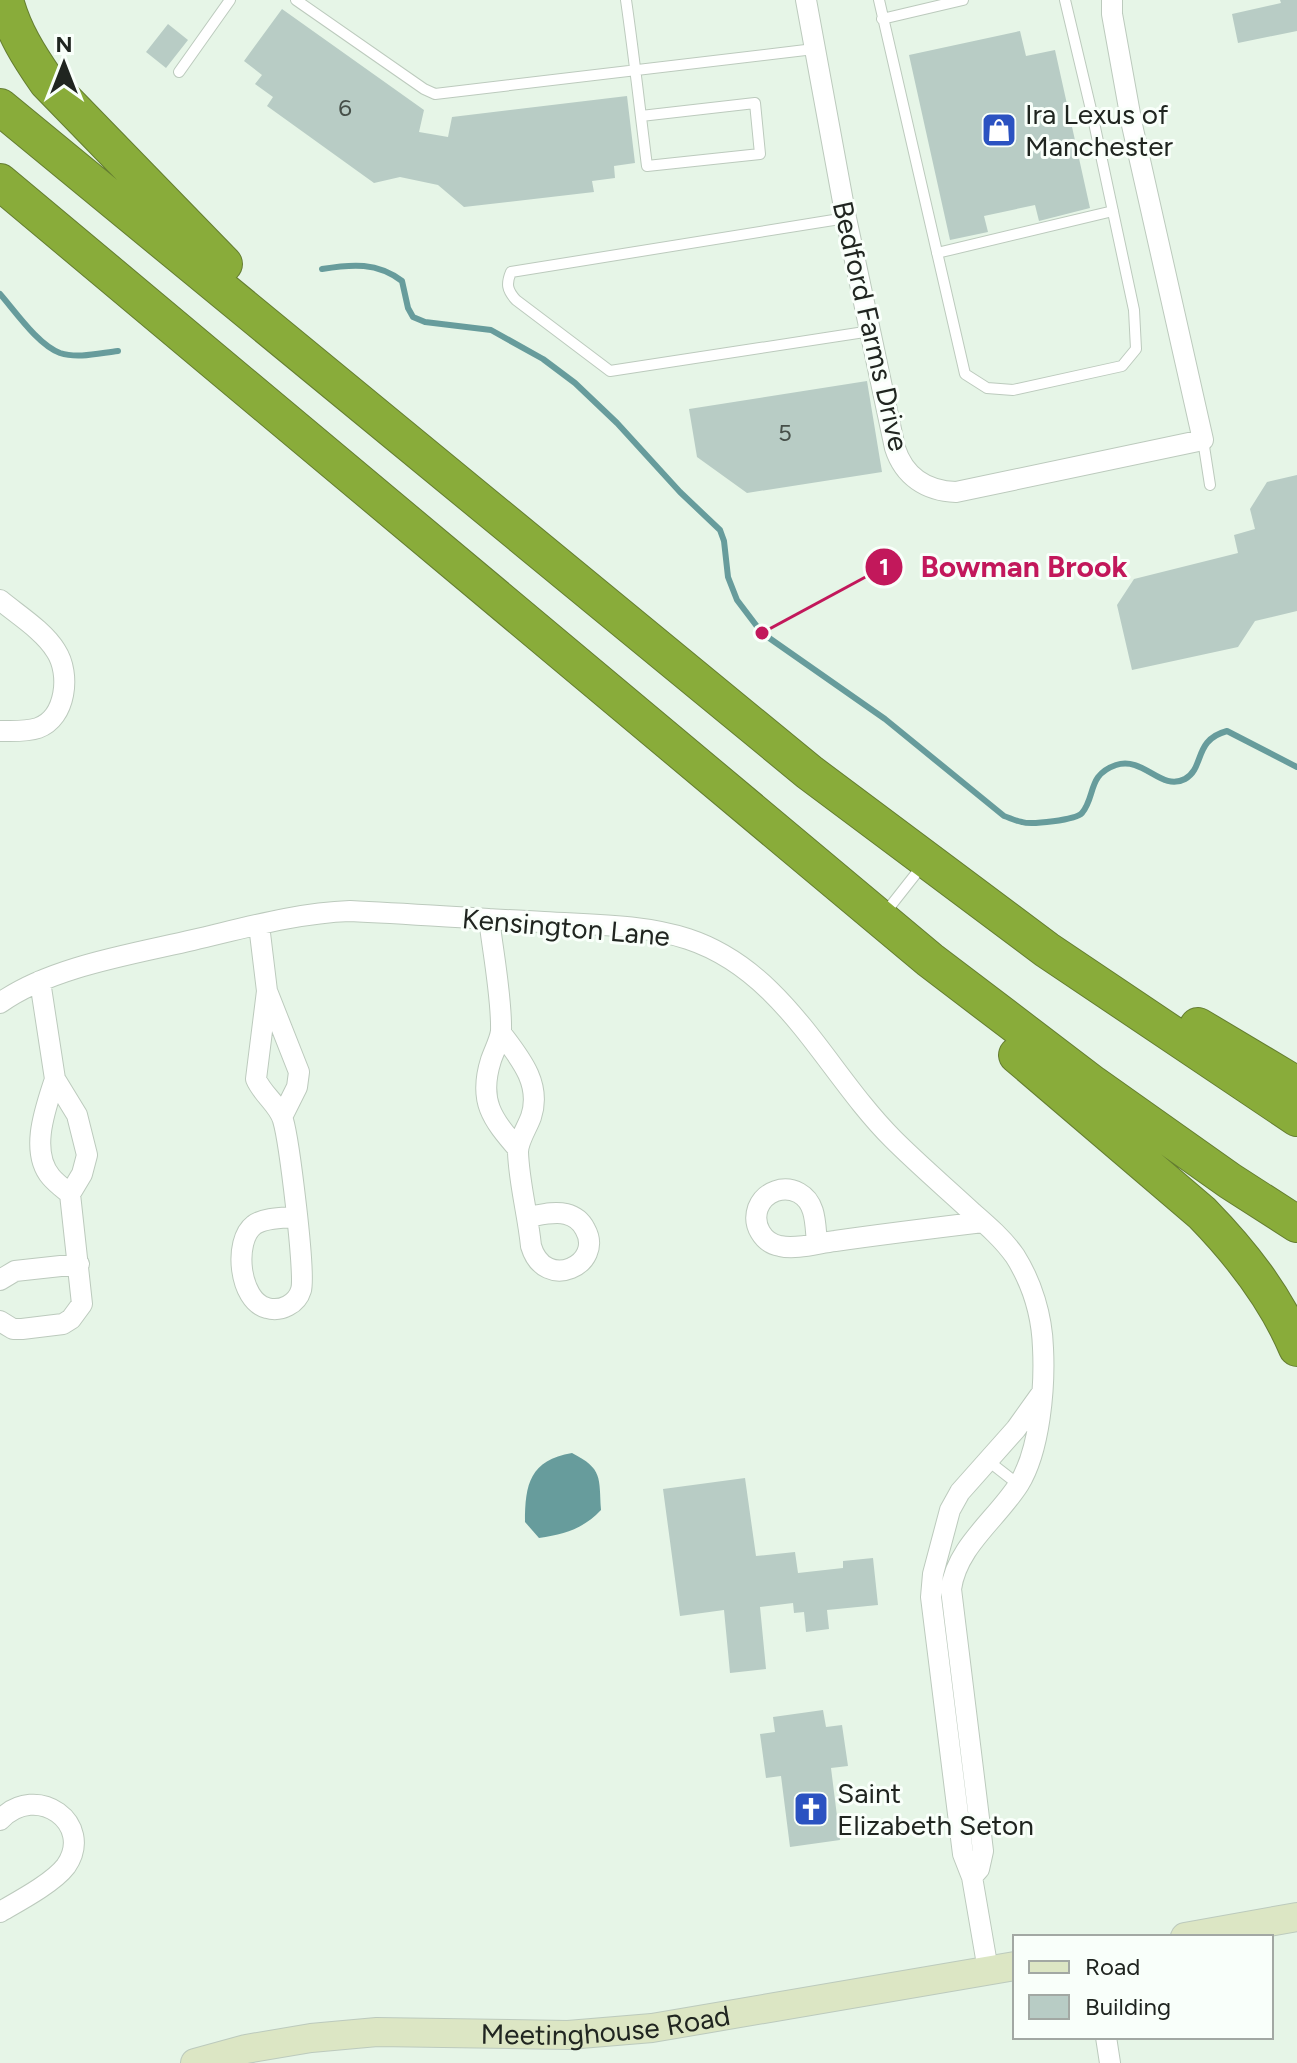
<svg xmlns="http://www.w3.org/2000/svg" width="1297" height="2063" viewBox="0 0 1297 2063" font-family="Figtree,sans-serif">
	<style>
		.water { fill: #679c9c }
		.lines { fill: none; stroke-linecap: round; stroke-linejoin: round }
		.stream { stroke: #679c9c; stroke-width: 6 }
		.building { fill: #b8ccc5 }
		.lane-casing { stroke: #bccabd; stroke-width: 12 }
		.street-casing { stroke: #bccabd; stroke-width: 22 }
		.secondary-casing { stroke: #bccabd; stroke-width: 30 }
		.highway-casing { stroke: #647d31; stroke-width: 38 }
		.lane { stroke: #fff; stroke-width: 10 }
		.street { stroke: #fff; stroke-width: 20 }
		.secondary { stroke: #dce6c4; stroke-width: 28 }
		.highway { stroke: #89ac3a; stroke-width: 36 }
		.labels { text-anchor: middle; stroke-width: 6; stroke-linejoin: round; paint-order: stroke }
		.number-label { font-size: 24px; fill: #464f49 }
		.poi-label { font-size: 28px; fill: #202520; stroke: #f9fffa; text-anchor: start }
		.street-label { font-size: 28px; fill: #202520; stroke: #f9fffa }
		.leader { fill: none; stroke: #c2185b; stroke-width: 3 }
		.callout-dot { fill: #c2185b; stroke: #f9fffa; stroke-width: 3 }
		.mark-label { font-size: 24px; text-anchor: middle; font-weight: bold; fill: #fff }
		.callout-label { font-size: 30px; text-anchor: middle; font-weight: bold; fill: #c2185b; stroke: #f9fffa; stroke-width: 6; stroke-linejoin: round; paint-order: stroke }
	</style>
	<rect width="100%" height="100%" fill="#e6f5e7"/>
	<!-- water -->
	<path class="water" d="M572 1453C603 1469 599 1477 601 1510 583 1529 565 1534 539 1538L525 1522C525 1484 530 1460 572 1453Z"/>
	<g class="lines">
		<!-- stream -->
		<path class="stream" d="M322 269C352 264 377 262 402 281L408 308 413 317 425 322 491 330 543 359 575 383 617 423 680 492 720 530 724 541 728 577 737 600 762 633 885 719 1004 816C1010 818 1016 821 1022 822 1031 825 1076 820 1082 813 1096 796 1087 775 1116 765 1144 756 1161 792 1185 779 1205 768 1193 740 1227 731L1297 767
			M0 294C15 311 38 345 60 353 78 359 100 353 118 351"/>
	</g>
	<!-- building -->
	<path class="building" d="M1280 0H1297V31L1238 43 1232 14 1281 3Z
		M282 9 424 110 419 132 448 137 452 117 627 96 635 163 614 166 615 178 592 181 594 192 464 207 438 185 400 177 374 183 267 106 273 97 255 84 262 75 244 61Z
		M168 24 188 40 166 68 146 52Z
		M1020 31 1026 56 1055 50 1090 208 1039 221 1035 205 984 216 988 232 950 240 909 55Z
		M867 381 882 472 747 493 697 457 689 409Z
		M1297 475V611L1255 621 1238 647 1132 670 1117 605 1134 579 1238 553 1234 535 1255 529 1250 509 1267 482Z
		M745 1478 756 1556 795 1552 798 1573 843 1568V1561L873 1558 878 1605 827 1610 829 1629 806 1632 804 1612 794 1613 793 1603 760 1607 766 1669 730 1673 724 1610 680 1616 663 1489Z
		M823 1710 826 1727 842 1725 848 1766 831 1768 840 1840 790 1847 781 1776 766 1778 760 1734 775 1732 773 1717Z"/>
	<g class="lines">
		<defs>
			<path id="lane" d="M296 0 424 89 435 94 814 49
				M626 0C634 55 640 111 647 166L760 154 755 103 641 116
				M879 0 965 374 987 388 1013 390 1122 366 1136 349 1134 310 1093 118 1065 0
				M882 19 963 0
				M179 72 230 0
				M846 218 511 272C506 284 507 290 516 300L610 371 871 331
				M937 253 1113 211
				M1203 440 1210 485
				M885 913 922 866
				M987 1460 1019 1485"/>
			<path id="street" d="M806 0 846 218 895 448C904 476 926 491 956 492L1203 440 1132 125 1112 14V0
				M0 600C18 615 44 631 56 651 71 674 66 718 38 728 26 732 13 731 0 731
				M489 919C493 952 502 999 501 1031 500 1040 494 1051 491 1060 478 1101 492 1119 518 1149
				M259 925 267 991 299 1072 297 1087 282 1117
				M267 991 256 1079C262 1094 279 1105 283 1120 289 1140 306 1275 301 1290 297 1304 281 1312 267 1308 239 1301 233 1241 254 1225 265 1217 283 1218 296 1217
				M0 1003C50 967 133 954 193 940 245 928 296 913 350 911 415 914 479 919 544 922 591 925 642 924 688 939 785 971 825 1071 893 1139 918 1164 946 1188 973 1213 988 1226 1003 1239 1015 1256 1032 1283 1042 1316 1043 1348 1045 1387 1040 1450 1019 1484 997 1519 957 1546 951 1589L983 1851 979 1869 972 1877
				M501 1033C520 1058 542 1084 531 1117 527 1128 518 1141 518 1152 519 1183 528 1215 531 1246 545 1293 605 1264 585 1229 581 1221 574 1216 566 1214 554 1211 540 1215 528 1217
				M55 1079C46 1107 29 1151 51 1177 56 1183 64 1189 70 1194
				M817 1243C815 1226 817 1203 799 1193 784 1185 765 1191 758 1208 752 1225 763 1243 780 1246 796 1250 818 1243 835 1241 884 1234 933 1228 983 1222
				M0 1280 15 1271 79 1264
				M0 1321 13 1329H22L63 1324 71 1319 82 1304 70 1194 82 1174 87 1155 77 1115 55 1079 40 981
				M0 1820C37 1781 95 1824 66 1866 53 1883 19 1901 0 1912
				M988 1970 972 1877 963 1854 931 1597 933 1574 950 1510 960 1492 1016 1429 1041 1394
				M1106 2037 1110 2063"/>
			<g id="secondary">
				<path d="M1185 1937 1297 1917"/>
				<path id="s1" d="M195 2063 246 2049 311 2038 377 2032 568 2035 652 2028 1015 1966"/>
			</g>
			<path id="highway" d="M5 0C13 31 29 56 47 82L224 264
				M0 107 809 772 1047 950 1297 1118
				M0 182 930 960 1093 1084 1230 1181 1297 1224
				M1198 1026 1297 1085
				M1017 1055 1202 1213C1241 1253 1275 1296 1297 1348"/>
		</defs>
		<!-- lane casing -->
		<use href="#lane" class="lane-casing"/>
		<!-- street casing -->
		<use href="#street" class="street-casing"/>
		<!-- secondary casing -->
		<use href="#secondary" class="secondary-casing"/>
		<!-- highway casing -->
		<use href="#highway" class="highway-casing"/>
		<!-- lane -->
		<use href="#lane" class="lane"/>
		<!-- street -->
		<use href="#street" class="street"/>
		<!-- secondary -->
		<use href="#secondary" class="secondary"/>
		<!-- highway -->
		<use href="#highway" class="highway"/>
	</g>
	<!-- icons -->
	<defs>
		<symbol id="shop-square" viewBox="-11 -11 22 22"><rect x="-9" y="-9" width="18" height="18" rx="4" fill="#2b52c1" stroke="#f9fffa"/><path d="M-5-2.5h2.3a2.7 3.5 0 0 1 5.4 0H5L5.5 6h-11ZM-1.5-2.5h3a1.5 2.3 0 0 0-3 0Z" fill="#fff"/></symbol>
		<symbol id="church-square" viewBox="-11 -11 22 22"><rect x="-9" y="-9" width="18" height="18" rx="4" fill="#2b52c1" stroke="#f9fffa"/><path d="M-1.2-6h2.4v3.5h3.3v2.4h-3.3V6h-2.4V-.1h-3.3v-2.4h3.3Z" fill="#fff"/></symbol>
	</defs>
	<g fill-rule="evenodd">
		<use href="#shop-square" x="979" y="110" width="40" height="40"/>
		<use href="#church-square" x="791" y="1789" width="40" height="40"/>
	</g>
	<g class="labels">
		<!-- number labels -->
		<g class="number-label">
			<text x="345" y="116">6</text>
			<text x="785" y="441">5</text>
		</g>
		<!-- poi labels -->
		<g class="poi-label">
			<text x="1025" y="124">Ira Lexus of<tspan x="1025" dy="32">Manchester</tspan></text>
			<text x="837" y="1803">Saint<tspan x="837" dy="32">Elizabeth Seton</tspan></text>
		</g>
		<!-- street labels -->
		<g class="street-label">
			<text transform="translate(871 326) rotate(77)" y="10">Bedford Farms Drive</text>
			<text transform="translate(566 927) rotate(5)" y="10">Kensington Lane</text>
			<text dy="10" stroke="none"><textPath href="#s1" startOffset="414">Meetinghouse Road</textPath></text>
		</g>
	</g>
	<!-- callouts -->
	<path class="leader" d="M762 633L884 567"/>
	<g class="callout-dot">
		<circle cx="762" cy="633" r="8"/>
		<circle cx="884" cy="567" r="20"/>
	</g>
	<g class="mark-label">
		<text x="884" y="575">1</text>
	</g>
	<g class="callout-label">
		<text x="1024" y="577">Bowman Brook</text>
	</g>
	<!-- legend -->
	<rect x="1013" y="1935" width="260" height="104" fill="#f9fffa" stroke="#a2a8a3" stroke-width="2"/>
	<rect x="1029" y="1961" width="40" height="12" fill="#dce6c4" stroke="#a2a8a3" stroke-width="2"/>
	<text x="1085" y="1975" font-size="24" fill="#202520">Road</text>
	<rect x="1029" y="1995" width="40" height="24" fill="#b8ccc5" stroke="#a2a8a3" stroke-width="2"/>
	<text x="1085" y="2015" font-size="24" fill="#202520">Building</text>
	<!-- north arrow -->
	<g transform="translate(64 64)" stroke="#f9fffa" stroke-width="6" paint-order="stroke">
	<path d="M0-6L14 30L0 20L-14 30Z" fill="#202520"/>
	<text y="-12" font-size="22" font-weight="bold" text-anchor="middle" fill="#202520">N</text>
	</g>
</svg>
